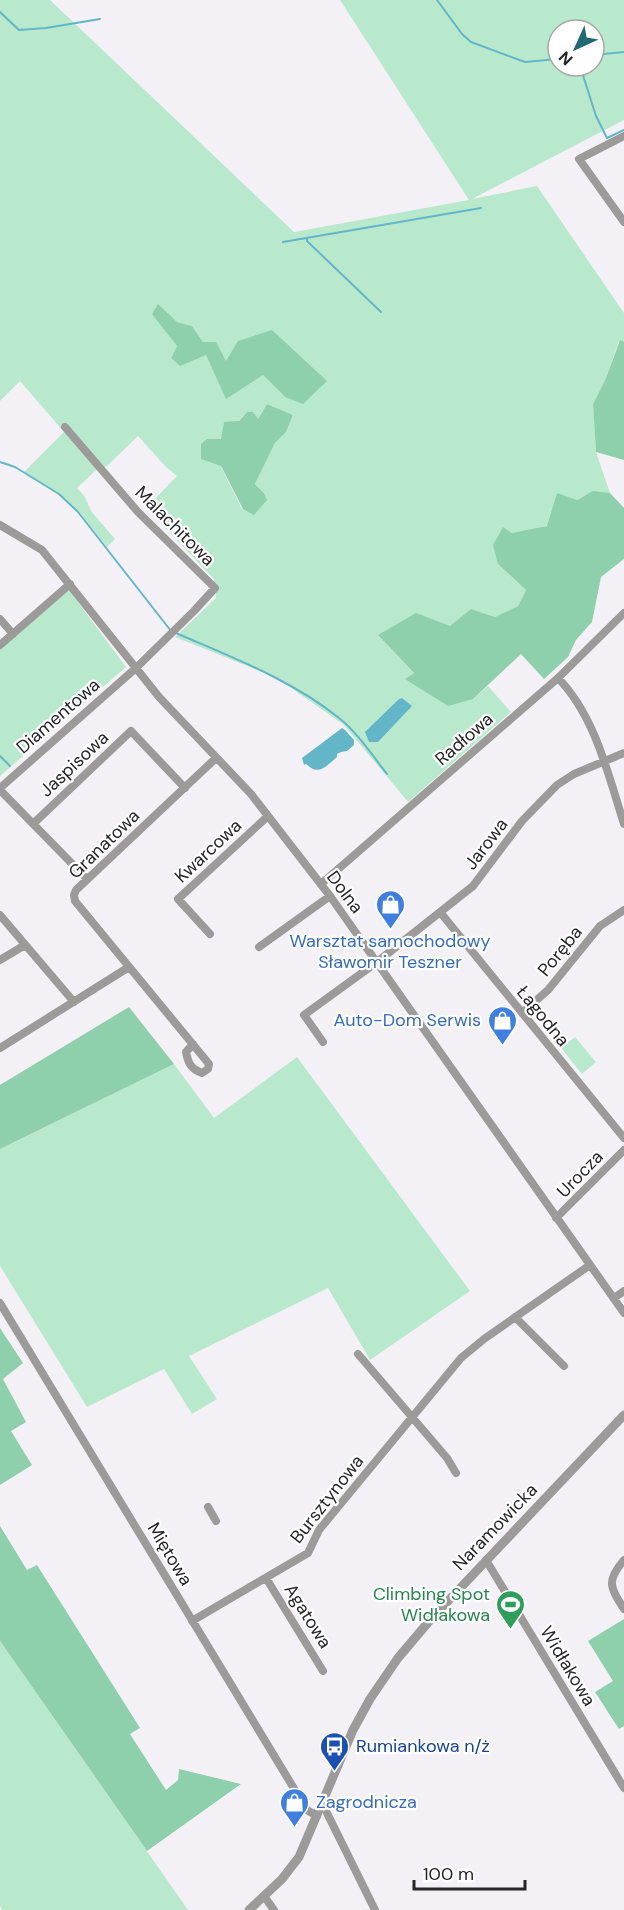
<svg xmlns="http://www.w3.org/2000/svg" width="624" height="1910" viewBox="0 0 624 1910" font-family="'DM Sans',sans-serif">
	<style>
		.green { fill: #b9e9cd; fill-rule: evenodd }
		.forest { fill: #8ed0ab }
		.water { fill: #62b6c8 }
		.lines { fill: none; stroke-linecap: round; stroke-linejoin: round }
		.stream { stroke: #62b6c8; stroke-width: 2 }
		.minor { stroke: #9d9b9a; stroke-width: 8 }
		.tertiary { stroke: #9d9b9a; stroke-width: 9 }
		.labels { text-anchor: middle; stroke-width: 4.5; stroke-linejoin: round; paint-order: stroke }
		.street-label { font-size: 18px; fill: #262527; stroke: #fff }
		.shop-label { font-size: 18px; fill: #366cbe; stroke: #fff }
		.leisure-label { font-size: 18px; fill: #27864d; stroke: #fff; text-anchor: end }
		.transit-label { font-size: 18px; fill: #164399; stroke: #fff; text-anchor: start }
	</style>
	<rect width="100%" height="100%" fill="#f4f1f6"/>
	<!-- green -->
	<path class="green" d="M0 0H50L294 232 469 200 340 0H624V120L472 199 537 186 624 313V342L619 341 606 378 593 404 596 452 610 493C576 489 574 507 549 524 540 530 523 531 512 533L503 527 498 564 526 590 518 606 495 617 471 609 451 626 378 635 414 673 406 679 473 699 488 686 511 712 408 802 344 725 277 678 175 637 216 598 214 579 146 508 177 476 166 467 138 436 107 466 96 470 77 488 85 497 91 511 115 539 107 547 80 513 59 493 24 472 64 432 20 381 0 401ZM558 30H594V66H558ZM177 322 192 326 203 342 226 361 327 381 285 397 263 375 206 355 171 358 177 346ZM267 404 293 415 286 432 275 443 255 484 264 493 242 509 207 439H221L247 412H253L257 420Z
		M69 590 126 667 0 776V649Z
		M575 1037 596 1062 582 1074 561 1048Z
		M297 1057 470 1291 370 1360 328 1288 189 1356 217 1399 192 1414 164 1369 87 1407 0 1266V1149L174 1064 214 1118Z
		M0 1641 188 1910H2L0 1906Z"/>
	<!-- forest -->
	<path class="forest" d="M158 304 177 322 192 326 203 342H216L226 361 238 341 272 330 327 381 303 404 285 397 263 375 226 399 206 355 180 366 171 358 177 346 152 314Z
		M620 340 624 342V460L596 452 593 404 606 378Z
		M267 404 293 415 286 432 275 443 255 484 264 493 267 500 254 515 243 509 221 466 201 459V444L207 439H221L224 422 239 421 247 412H253L258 419Z
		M593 491 610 493 624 508V559L601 577 592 622 576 640 568 657 544 679 521 654 473 699 448 706 405 679 414 673 378 635 416 613 450 626 471 609 495 617 518 606 526 590 498 564 493 545 503 527 512 533 547 526 557 493 577 500Z
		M129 1007 174 1064 0 1149V1085Z
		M0 1328 23 1363 3 1379 26 1422 11 1431 32 1465 0 1485Z
		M0 1526 27 1570 37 1565 140 1728 130 1734 166 1790 178 1780 179 1769 241 1784 147 1851 0 1641Z
		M624 1619V1726L619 1729 595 1692 613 1681 588 1641Z"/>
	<!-- water -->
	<path class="water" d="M402 698 412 706 378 742H369L365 732 399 699Z
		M342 728 345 730 354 740V745L347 751 341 752 337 754V757C325 767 319 776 306 764L304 765 302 758Z"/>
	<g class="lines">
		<!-- stream -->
		<path class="stream" d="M437 0 462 34 471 42 525 62 558 59
			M0 12 19 30 46 28 100 19
			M594 55 624 52
			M580 66 596 116 607 138 624 130
			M307 238V241L381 312
			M283 242 481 208
			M0 462 15 467 59 494 78 512 171 631
			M176 633C231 657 292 680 339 718 358 733 372 755 387 774
			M0 756 10 766"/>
		<!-- minor -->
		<path class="minor" d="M624 136 579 159 624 222
			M0 525 42 550 159 697 251 794 330 896 624 1313
			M0 619 13 634
			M0 645 70 584
			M558 678C595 716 608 774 624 824
			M0 788 136 668 194 611 215 588 138 512 65 427
			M0 790 87 879
			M34 823 131 731 185 788
			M321 884 558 678 624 613
			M440 912 624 1138
			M0 915 74 1002
			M210 934 178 899 268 816
			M259 947 330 896
			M0 960 25 945
			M522 1013 548 990 600 926 624 910
			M323 1042 304 1015 377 962 473 886 522 821 557 785 574 774 624 753
			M193 1044 186 1052C188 1063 191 1069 202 1073L208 1069 209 1064 75 901 74 895 76 890 216 758
			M0 1048 129 967
			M556 1218 624 1150
			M614 1298 624 1291
			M0 1303 307 1810 317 1816
			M515 1317 564 1366
			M358 1354 447 1458 456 1473
			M208 1507 216 1521
			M486 1560 624 1788
			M624 1560C606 1581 610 1587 624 1609
			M266 1578 323 1671
			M192 1621 308 1553 319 1530 461 1358 484 1339 590 1265
			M327 1813 375 1910
			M264 1896 274 1910"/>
		<!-- tertiary -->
		<path class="tertiary" d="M249 1910 282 1879 299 1857 353 1730 370 1699 398 1658 431 1619 624 1415"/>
	</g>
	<!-- icons -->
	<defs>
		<symbol id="shop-pin" viewBox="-11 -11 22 30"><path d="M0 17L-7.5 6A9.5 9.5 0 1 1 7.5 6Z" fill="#3f7fe0" stroke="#fff"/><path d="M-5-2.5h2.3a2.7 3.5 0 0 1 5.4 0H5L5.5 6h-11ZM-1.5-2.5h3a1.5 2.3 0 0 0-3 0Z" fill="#fff"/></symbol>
		<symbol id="stadium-pin" viewBox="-11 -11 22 30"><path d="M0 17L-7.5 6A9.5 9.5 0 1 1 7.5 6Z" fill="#2e9e5b" stroke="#fff"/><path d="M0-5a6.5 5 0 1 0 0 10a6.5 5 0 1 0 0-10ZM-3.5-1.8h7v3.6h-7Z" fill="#fff"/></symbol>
		<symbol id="bus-pin" viewBox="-11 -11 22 30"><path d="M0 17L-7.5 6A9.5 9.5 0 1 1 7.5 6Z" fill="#1a4fb4" stroke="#fff"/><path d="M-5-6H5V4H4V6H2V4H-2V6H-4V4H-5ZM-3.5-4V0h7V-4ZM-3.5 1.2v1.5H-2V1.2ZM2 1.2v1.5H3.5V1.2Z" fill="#fff"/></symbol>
	</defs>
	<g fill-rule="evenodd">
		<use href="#shop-pin" x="374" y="888" width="33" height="45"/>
		<use href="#shop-pin" x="486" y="1004" width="33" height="45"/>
		<use href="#stadium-pin" x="494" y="1588" width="33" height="45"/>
		<use href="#bus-pin" x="318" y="1730" width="33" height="45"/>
		<use href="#shop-pin" x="278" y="1786" width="33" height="45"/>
	</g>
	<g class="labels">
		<!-- street labels -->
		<g class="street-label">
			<text transform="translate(175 526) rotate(45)" y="6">Malachitowa</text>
			<text transform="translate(58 716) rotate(-41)" y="6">Diamentowa</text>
			<text transform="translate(464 739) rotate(-41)" y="6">Radłowa</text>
			<text transform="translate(74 764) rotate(-43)" y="6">Jaspisowa</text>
			<text transform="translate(104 844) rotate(-44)" y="6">Granatowa</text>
			<text transform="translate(486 844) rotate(-53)" y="6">Jarowa</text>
			<text transform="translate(208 851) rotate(-43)" y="6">Kwarcowa</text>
			<text transform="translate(345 892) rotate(53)" y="6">Dolna</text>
			<text transform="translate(560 951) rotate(-51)" y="6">Poręba</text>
			<text transform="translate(543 1016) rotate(51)" y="6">Łagodna</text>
			<text transform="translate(580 1174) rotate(-46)" y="6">Urocza</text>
			<text transform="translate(327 1499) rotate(-52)" y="6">Bursztynowa</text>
			<text transform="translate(495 1527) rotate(-46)" y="6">Naramowicka</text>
			<text transform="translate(170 1554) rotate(59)" y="6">Miętowa</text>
			<text transform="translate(308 1616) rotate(58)" y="6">Agatowa</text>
			<text transform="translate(568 1666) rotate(59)" y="6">Widłakowa</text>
		</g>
		<!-- shop labels -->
		<g class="shop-label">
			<text x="390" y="947">Warsztat samochodowy<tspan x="390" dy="21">Sławomir Teszner</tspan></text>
			<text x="481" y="1026" text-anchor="end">Auto-Dom Serwis</text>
			<text x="316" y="1808" text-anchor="start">Zagrodnicza</text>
		</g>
		<!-- leisure labels -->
		<g class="leisure-label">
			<text x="490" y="1600">Climbing Spot<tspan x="490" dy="21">Widłakowa</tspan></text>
		</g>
		<!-- transit labels -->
		<g class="transit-label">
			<text x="356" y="1752">Rumiankowa n/ż</text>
		</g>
	</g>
	<!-- north arrow -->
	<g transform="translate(576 48) rotate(225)"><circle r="28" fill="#ffffff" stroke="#a8a8a9" stroke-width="1.5"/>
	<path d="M0-4.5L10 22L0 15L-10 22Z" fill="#216976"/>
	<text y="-9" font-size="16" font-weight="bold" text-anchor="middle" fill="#262527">N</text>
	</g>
	<!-- scale -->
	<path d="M414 1880v9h111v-9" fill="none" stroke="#262527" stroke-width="3"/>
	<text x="423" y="1880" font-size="18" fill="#262527" stroke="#ffffff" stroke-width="4.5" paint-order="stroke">100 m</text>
</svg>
